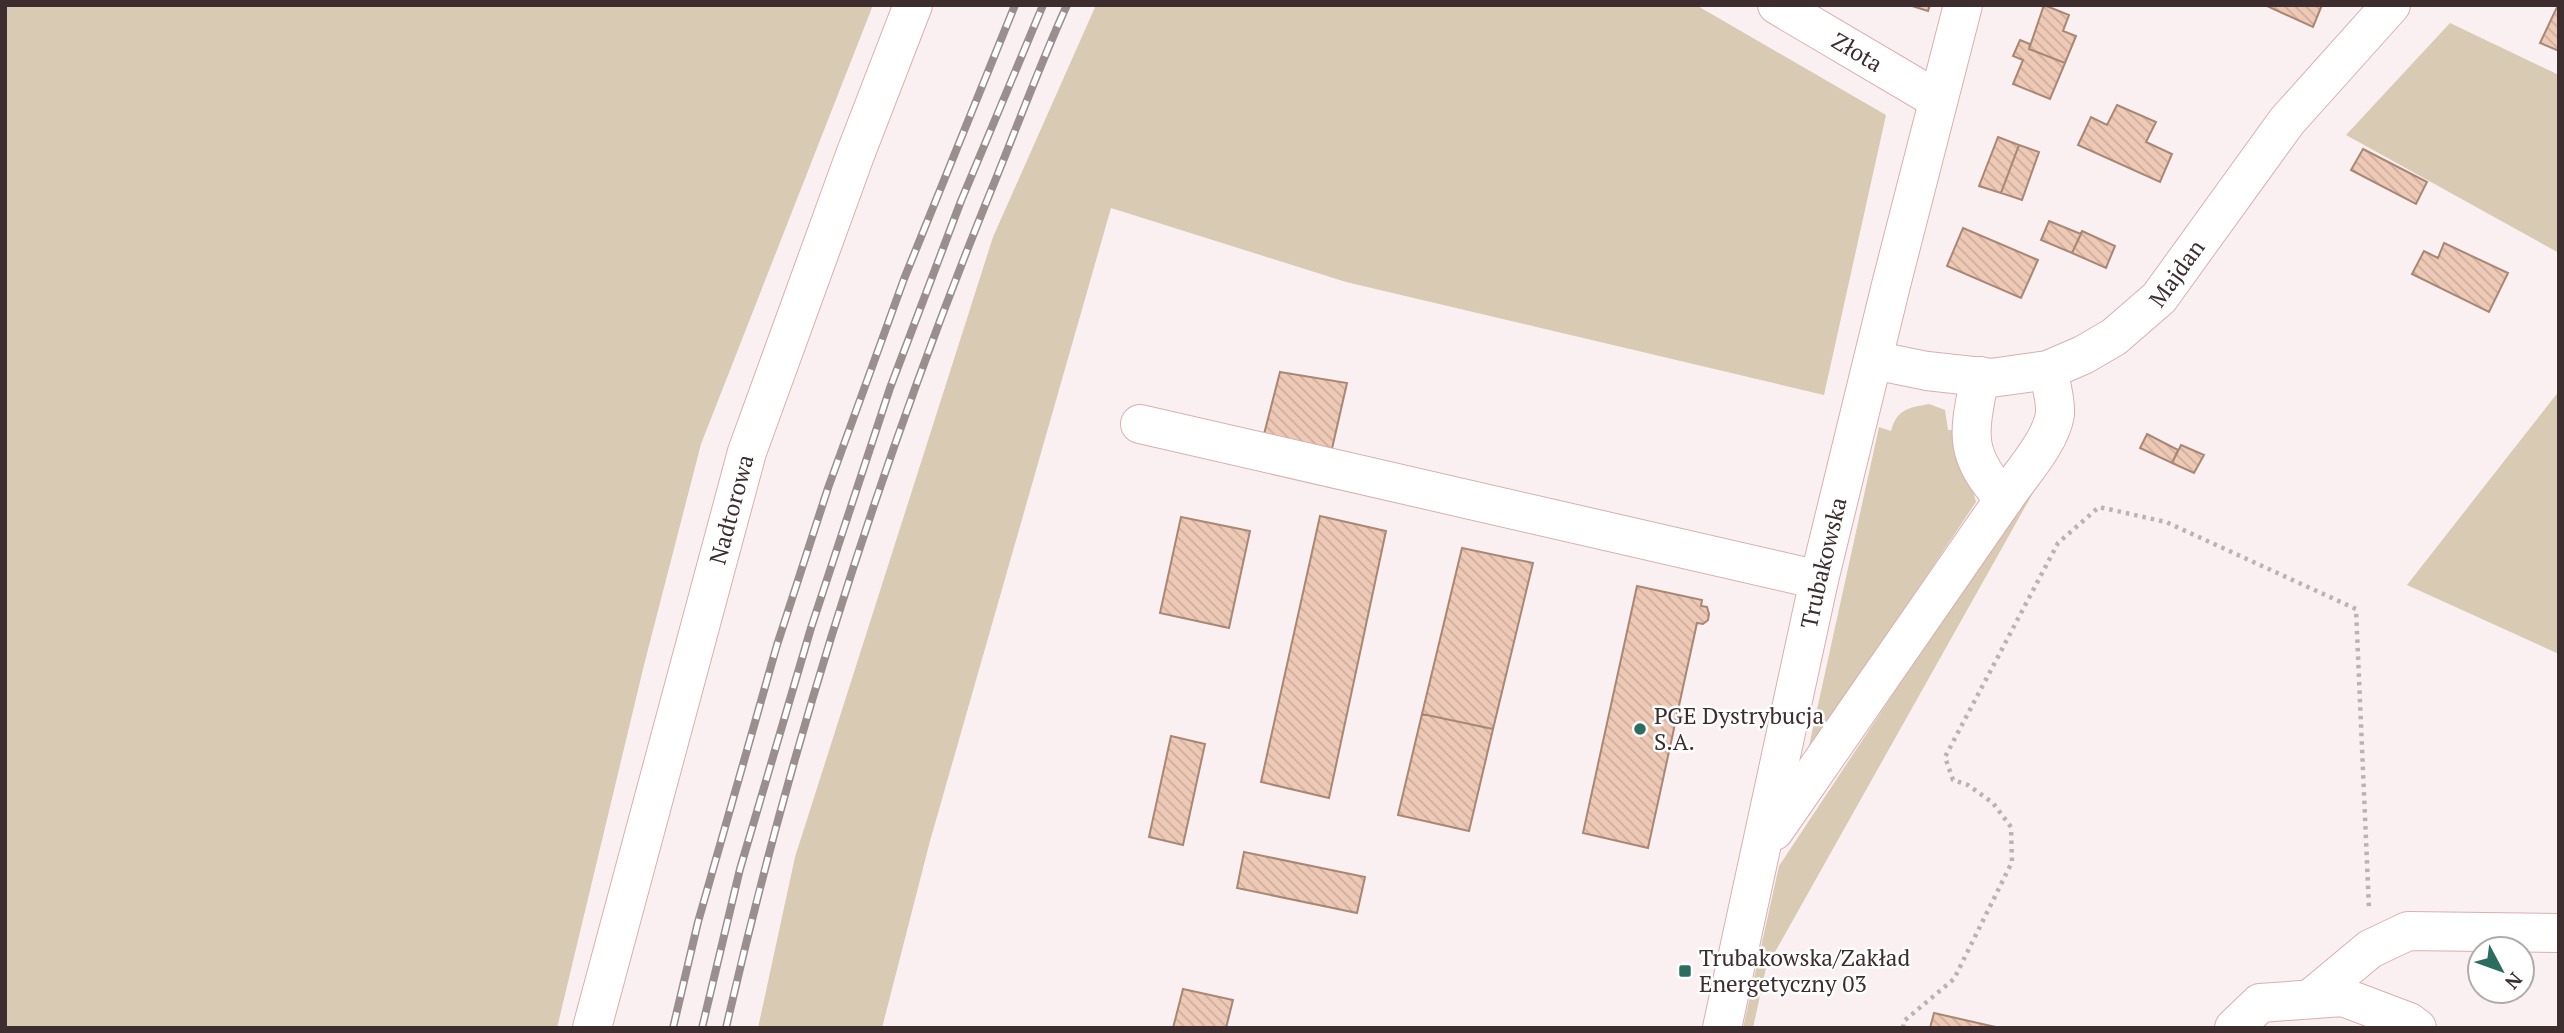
<svg xmlns="http://www.w3.org/2000/svg" width="2564" height="1033" viewBox="0 0 2564 1033" font-family="'PT Serif',serif">
	<style>
		.green { fill: #d8cab3 }
		.building { fill: url(#building-back-hatch); stroke: #a98775; stroke-width: 2 }
		.lines { fill: none; stroke-linecap: round; stroke-linejoin: round }
		.minor-casing { stroke: #d9afb0; stroke-width: 40 }
		.path { stroke: #bdb1b2; stroke-width: 4.5; stroke-dasharray: 3.5 5; stroke-linecap: butt }
		.minor { stroke: #fff; stroke-width: 38 }
		.rail-casing { stroke: #9b8e8f; stroke-width: 8 }
		.rail { stroke: #fff; stroke-width: 5; stroke-dasharray: 16; stroke-linecap: butt }
		.poi-dot { fill: #2b6e60; stroke: #fff; stroke-width: 2.5 }
		.labels { text-anchor: middle; stroke-width: 5; stroke-linejoin: round; paint-order: stroke }
		.street-label { font-size: 23px; fill: #3e2d2e; stroke: #fff }
		.poi-label { font-size: 23px; fill: #3e2d2e; stroke: #fff; text-anchor: start }
	</style>
	<defs>
		<pattern id="building-back-hatch" width="6" height="6" patternUnits="userSpaceOnUse" patternTransform="scale(1.75)"><rect width="6" height="6" fill="#eec9b6"/><path d="M-1 5l2 2M0 0l6 6M5-1l2 2" fill="none" stroke="#cdad9d"/></pattern>
	</defs>
	<rect width="100%" height="100%" fill="#faf0f1"/>
	<!-- green -->
	<path class="green" d="M5 5H873L701 444 644 665 557 1028H5Z
		M1096 5H1696L1886 115 1824 395 1346 282 1111 208 930 841 882 1028H758L795 857 993 237Z
		M2450 23 2559 75V253L2346 135Z
		M2559 391V654L2407 585Z
		M1929 404 1945 410 1948 430H1957L1976 502 1807 755 1879 427 1891 431C1897 409 1908 408 1929 404Z
		M2070 427 1766 968 1753 1028H1743L1779 866Z"/>
	<!-- building -->
	<path class="building" d="M1909 5H1930L1928 11Z
		M2044 5 2069 15 2063 31 2076 36 2065 63 2029 49Z
		M2265 5H2322L2313 27Z
		M2558 5H2559V51L2540 43Z
		M2020 40 2030 44 2029 49 2065 63 2050 99 2013 84 2023 60 2013 56Z
		M2117 105 2156 122 2146 142 2172 154 2160 182 2078 145 2091 117 2107 125Z
		M1998 137 2019 145 2001 193 1979 186Z
		M2019 145 2039 152 2022 200 2001 193Z
		M2363 149 2427 182 2416 204 2351 170Z
		M2049 221 2081 234 2072 253 2041 240Z
		M1963 228 2038 260 2021 298 1947 266Z
		M2082 231 2115 246 2106 268 2072 253Z
		M2444 243 2508 273 2489 312 2412 274 2424 251 2438 258Z
		M1280 372 1347 383 1331 453 1262 442Z
		M2147 434 2178 450 2172 463 2140 448Z
		M2181 445 2204 455 2194 473 2172 463Z
		M1320 516 1386 531 1329 798 1261 782Z
		M1181 517 1250 531 1229 628 1160 613Z
		M1462 548 1533 563 1493 729 1422 714Z
		M1637 586 1702 600 1701 606 1707 607 1709 614 1708 620 1703 624 1697 623 1648 848 1583 833Z
		M1422 714 1493 729 1469 831 1398 815Z
		M1171 736 1205 744 1183 845 1149 837Z
		M1244 852 1365 877 1357 913 1237 888Z
		M1183 989 1233 1000 1226 1028H1173Z
		M1934 1013 2000 1028H1930Z"/>
	<g class="lines">
		<defs>
			<g id="minor">
				<path id="s1" d="M1777 5 1938 100"/>
				<path id="s2" d="M1873 360 1927 371 1991 378 2048 370 2083 355 2114 337 2159 298 2287 121 2391 5"/>
				<path d="M1140 424 1819 580"/>
				<path d="M2004 499C2020 475 2051 442 2055 414 2056 400 2051 384 2048 370"/>
				<path d="M1774 831 2004 499C1962 452 1969 434 1980 376"/>
				<path d="M2310 999 2370 949 2408 931 2559 933"/>
				<path id="s3" d="M592 1028 747 452 855 155 913 5"/>
				<path id="s4" d="M1722 1028 1819 580 1891 285 1963 5"/>
				<path d="M2234 1028 2260 1003 2343 997 2409 1022 2417 1028"/>
			</g>
		</defs>
		<!-- minor casing -->
		<use href="#minor" class="minor-casing"/>
		<!-- path -->
		<path class="path" d="M1903 1028 1904 1021 1954 979 2012 862 2011 827 1993 803 1968 785 1953 780 1945 757 2058 543 2099 507 2166 522 2356 609 2369 909"/>
		<!-- minor -->
		<use href="#minor" class="minor"/>
		<defs>
			<path id="rail" d="M673 1028 698 922 777 645 828 488 904 279 1015 5
				M702 1028 740 869 811 628 890 388 961 201 1043 5
				M726 1028C793 735 885 449 999 171 1021 116 1042 60 1067 5"/>
		</defs>
		<!-- rail casing -->
		<use href="#rail" class="rail-casing"/>
		<!-- rail -->
		<use href="#rail" class="rail"/>
	</g>
	<!-- markers -->
	<g class="poi-dot">
		<circle cx="1640" cy="729" r="7"/>
		<rect x="1678" y="964" width="14" height="14" rx="3.5"/>
	</g>
	<g class="labels">
		<!-- street labels -->
		<g class="street-label">
			<text dy="8" stroke="none"><textPath href="#s1" startOffset="93">Złota</textPath></text>
			<text dy="8" stroke="none"><textPath href="#s2" startOffset="341">Majdan</textPath></text>
			<text dy="8" stroke="none"><textPath href="#s3" startOffset="537">Nadtorowa</textPath></text>
			<text dy="8" stroke="none"><textPath href="#s4" startOffset="476">Trubakowska</textPath></text>
		</g>
		<!-- poi labels -->
		<g class="poi-label">
			<text x="1654" y="724">PGE Dystrybucja<tspan x="1654" dy="26">S.A.</tspan></text>
			<text x="1699" y="966">Trubakowska/Zakład<tspan x="1699" dy="26">Energetyczny 03</tspan></text>
		</g>
	</g>
	<!-- border -->
	<rect width="2564" height="1033" fill="none" stroke="#3e2d2e" stroke-width="14"/>
	<!-- north arrow -->
	<g transform="translate(2501 970) rotate(131)"><circle r="33" fill="#ffffff" stroke="#b2abab" stroke-width="2"/>
	<path d="M0-5L12 26L0 18L-12 26Z" fill="#2b6e60"/>
	<text y="-10" font-size="19" font-weight="bold" text-anchor="middle" fill="#3e2d2e">N</text>
	</g>
</svg>
